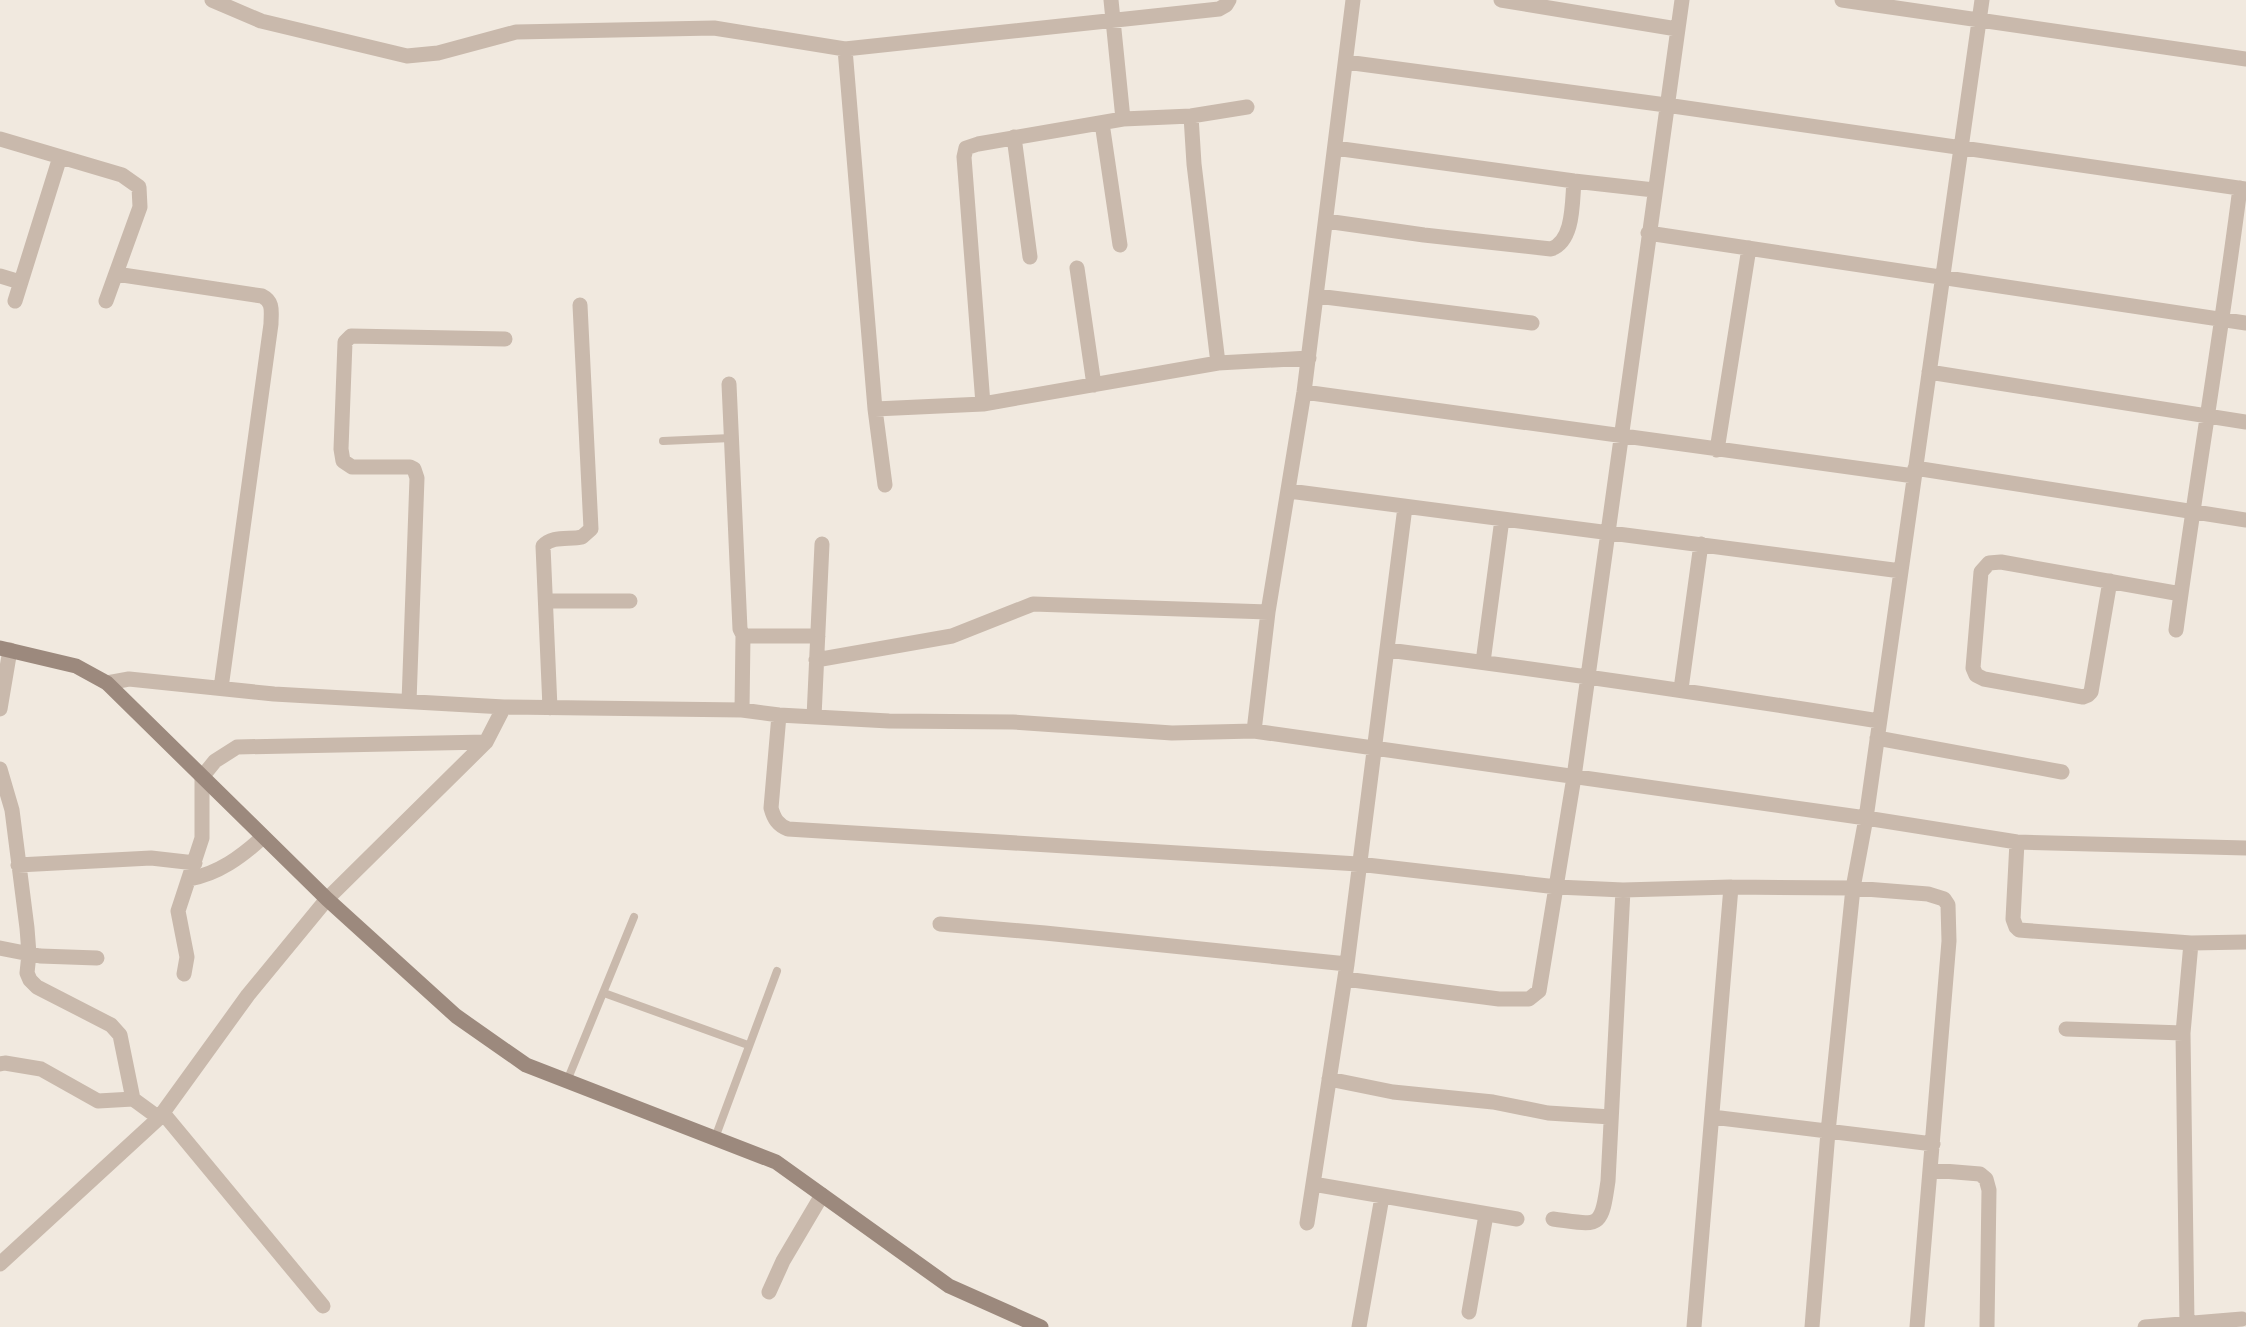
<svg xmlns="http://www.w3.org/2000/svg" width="2246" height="1327" viewBox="0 0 2246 1327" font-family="'Public Sans',sans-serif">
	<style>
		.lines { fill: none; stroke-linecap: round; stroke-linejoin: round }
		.lane { stroke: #c9b9ac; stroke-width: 8 }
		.street { stroke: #c9b9ac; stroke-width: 15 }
		.secondary { stroke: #9c897d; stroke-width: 15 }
	</style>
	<rect width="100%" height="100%" fill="#f1e9df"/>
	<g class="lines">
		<!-- lane -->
		<path class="lane" d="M663 441 731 438
			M604 993 748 1045
			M567 1081 634 917
			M715 1138 777 971"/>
		<!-- street -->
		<path class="street" d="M212 0 261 21 407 56 438 53 516 32 714 28 845 49 1219 9 1226 5 1229 0
			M1111 0 1123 119
			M1501 0 1677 29
			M1842 0 2246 59
			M845 49 875 409 885 485
			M1346 62 1666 105 2246 189
			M1191 116 1194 164 1218 363
			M1102 123 1120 245
			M1014 137 1030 257
			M0 139 122 175 139 187 140 207 106 301
			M1335 148 1574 181 1654 190
			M1326 221 1424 235 1551 249C1574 241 1572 203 1574 181
			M1648 233 2246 323
			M1077 268 1094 385
			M116 274 262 296C274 302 271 312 271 324L221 688
			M0 276 20 282
			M1317 296 1532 323
			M15 301 60 157
			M1929 372 2246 422
			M729 384 740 629 743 635 748 636H818
			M1304 392 1914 476
			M983 404 964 157 966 148 978 144 1123 119 1191 116 1247 107
			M875 409 983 404 1218 363 1309 358
			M1717 450 1749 248
			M1915 468 2246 520
			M1289 491 1901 571
			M2110 581 2091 692 2088 695 2083 697 1984 679 1976 675 1973 668 1981 572 1989 563 2001 562 2181 594
			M546 601H630
			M2176 630C2196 482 2221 336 2240 188
			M1388 650C1552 671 1716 695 1879 721
			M816 660 952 636 1033 604 1268 612
			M1483 662 1502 519
			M107 683 129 679 274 694 504 707 742 710 779 715 889 721 1013 722 1172 733 1254 731 1866 818 2017 842 2246 848
			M1681 689 1701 544
			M409 702 417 478 414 469 410 467H352L343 461 341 449 345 342 351 336 505 339
			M550 708 543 546C552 535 570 540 582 537L591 529 580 305
			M0 709 10 650
			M742 710 743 635
			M779 715 771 808C774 819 778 825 788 829L1358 864 1557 887 1623 890 1731 887 1853 888 1928 894 1944 899 1948 905 1949 941 1917 1327
			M814 717 822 544
			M1254 731 1268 612 1304 392 1353 0
			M1877 738 2062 772
			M0 769 12 810 27 928 29 954 27 973 30 980 37 987 111 1025 120 1035 133 1099
			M2017 842 2013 919 2016 927 2019 930 2191 943 2246 942
			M18 865 151 858 195 863
			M189 879C218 874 241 857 263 837
			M940 924 1045 933 1347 964
			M0 948 40 956 97 958
			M184 974 187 957 178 911 202 838V777L215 761 237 747 486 742
			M1345 979 1499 999H1529L1539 991 1574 777 1682 0
			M2066 1029 2183 1033
			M0 1064 5 1063 41 1069 98 1101 133 1099 159 1118
			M1329 1079 1393 1092 1493 1102 1548 1113 1611 1117
			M163 1113 323 1306
			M1712 1117 1933 1144
			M1931 1170 1980 1174 1986 1179 1989 1190 1987 1327
			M1313 1184 1517 1219
			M1553 1219C1600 1225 1601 1230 1608 1181L1623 890
			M1307 1223 1347 964 1405 507
			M0 1264 159 1118 248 995 327 899 486 742 504 707
			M769 1292 783 1261 822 1195
			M1469 1312 1486 1215
			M2187 1324 2183 1033 2191 943
			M1359 1327 1382 1197
			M1694 1327 1731 887
			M1812 1327 1828 1132 1853 888 1866 818 1982 0
			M2145 1327 2242 1319"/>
		<!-- secondary -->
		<path class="secondary" d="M0 648 76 666 107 683 327 899 456 1016 526 1065 776 1162 949 1286 1041 1327"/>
	</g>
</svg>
